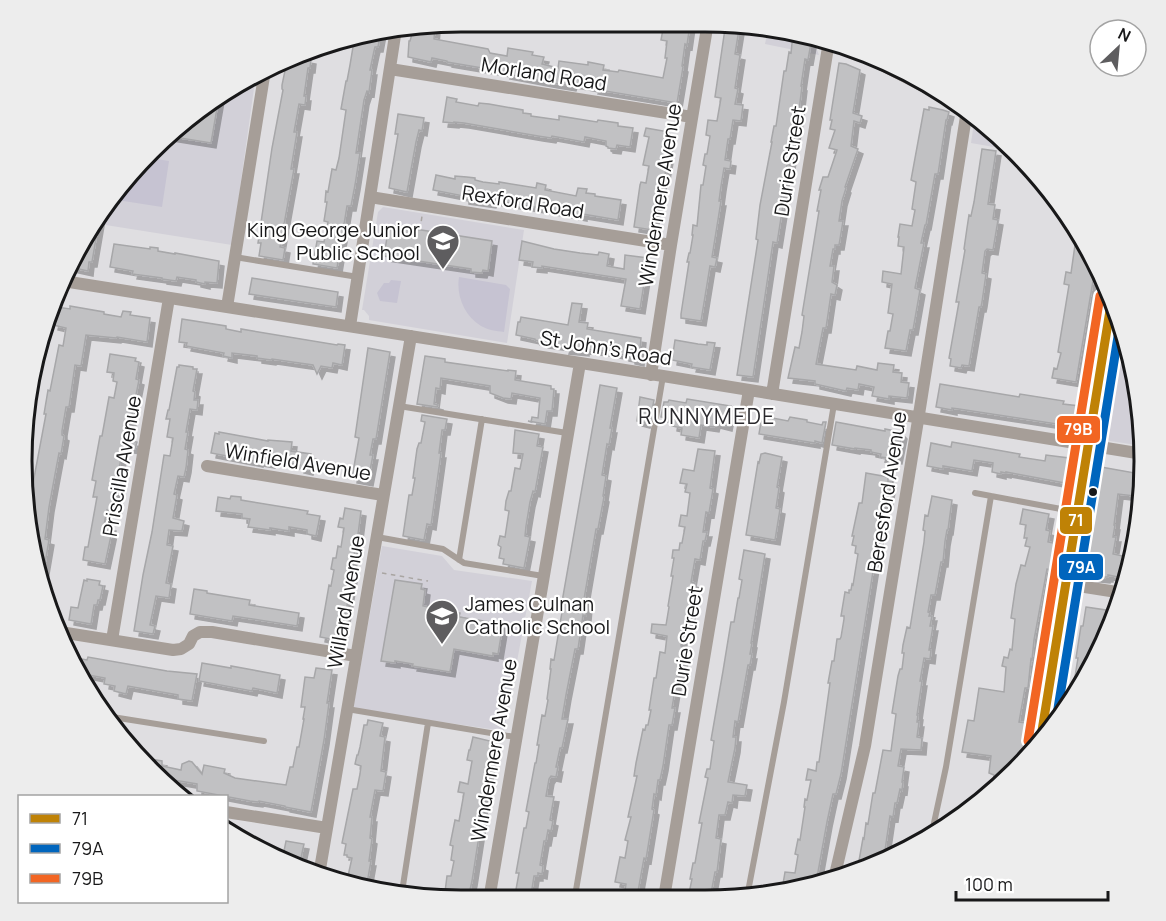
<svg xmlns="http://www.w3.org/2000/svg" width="1166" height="921" viewBox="0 0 1166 921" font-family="Manrope,sans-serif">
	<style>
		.built { fill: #d2d0d8 }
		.green { fill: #c6c3d2 }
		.building { fill: #c1c1c3; stroke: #a7a7a9; stroke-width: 1.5; filter: url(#shadow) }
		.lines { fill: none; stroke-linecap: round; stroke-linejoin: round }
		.path { stroke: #a9a5a2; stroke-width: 1.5; stroke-dasharray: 4.5 4.5; stroke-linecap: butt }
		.service { stroke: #a69e98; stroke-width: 6 }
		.minor { stroke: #a69e98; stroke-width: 12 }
		.tertiary { stroke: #a69e98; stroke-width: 14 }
		.bus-1-casing { stroke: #fff; stroke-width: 14 }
		.bus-2-casing { stroke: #fff; stroke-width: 14 }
		.bus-3-casing { stroke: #fff; stroke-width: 14 }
		.bus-1 { stroke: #bf8206; stroke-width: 9 }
		.bus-2 { stroke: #0065bd; stroke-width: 9 }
		.bus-3 { stroke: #f26522; stroke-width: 9 }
		.bus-dot { fill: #181819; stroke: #fff; stroke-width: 2 }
		.labels { text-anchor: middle; stroke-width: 4.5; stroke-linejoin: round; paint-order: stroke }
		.street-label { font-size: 20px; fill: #181819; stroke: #fff }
		.poi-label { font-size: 20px; fill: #181819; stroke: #fff; text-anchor: end }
		.neighbourhood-label { font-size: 21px; letter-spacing: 1.5px; fill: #2a292d; stroke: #fff }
		.rim { fill: none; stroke: #181819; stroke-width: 3 }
		.line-badge { stroke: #fff; stroke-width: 2 }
		.badge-label { font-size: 16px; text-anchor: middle; font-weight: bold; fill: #fff }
	</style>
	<defs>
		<filter id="shadow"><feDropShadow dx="5" dy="5" stdDeviation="0" flood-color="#0004"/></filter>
	</defs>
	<rect width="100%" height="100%" fill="#dfdee1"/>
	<!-- built -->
	<path class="built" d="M768 29 814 38V42L819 55 765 44Z
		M256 74 232 245 93 223 150 149 241 80Z
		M975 116 995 130 1011 150 971 143Z
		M383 207 524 230 507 343 369 320V316L364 310H362L378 212Z
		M1123 325 1141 403 1143 446 1110 441 1106 437 1105 434Z
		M382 546 442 556 454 570 532 581 504 731 353 709Z"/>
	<!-- green -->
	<path class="green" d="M144 157 169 161 162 207 117 200 118 191Z
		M459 277 506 285 510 289 504 332C496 331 488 330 481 326 464 316 456 295 459 277Z
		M391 280 401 281 397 303 380 301 377 293 384 283H389Z"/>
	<!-- building -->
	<path class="building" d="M669 22H686L690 24 687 45 685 44 682 66 683 67 677 103 593 89 594 87 572 83 571 86 553 83 516 76 505 74 506 72 447 62V61L432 58 431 62 408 57 409 41H410L412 34 413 35 415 27 432 25V28H435L434 39 488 49 490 53 507 56 508 48 533 52 532 55 544 57 542 64 558 68 559 61 588 65V62L604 65 603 70 618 72 619 70 663 78 667 58H665L667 41 661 40 664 24H668Z
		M726 22 740 23 735 54 740 55 735 88 738 89 735 104 743 105 741 121 733 120 730 139H728L725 160 731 161 730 169 724 168 721 186 719 201H721L712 257 717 258 715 267 710 266 701 321 681 318V314L689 262H687L689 253H690L693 235H692L693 225 697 226 701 185H703L706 166 703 165 705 154H707L710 136 706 135 708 120 717 121 721 98 715 97Z
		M381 31 378 47H375L374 51 370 70H372L369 92 367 91 364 100 356 153H360L355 185 351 206H347L337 268 313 264 317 241 324 242 328 222 324 221 327 202H325L326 191 328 192 332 169 336 170 339 158 346 110 341 109 346 81H347L350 65 355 35Z
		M793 34 812 37 808 60 805 59 801 86H802L798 119 790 164 787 165 781 198 784 199 777 243 773 242 753 377 737 375 758 240 756 239 760 205 772 142H771L774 126H776L784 71H786L789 52 791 53Z
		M306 53 305 58 311 59 310 68H308L304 96H306L305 105 299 104 294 132H297L291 169H294L280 247 285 248 283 260 259 256 261 243H258L272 148 283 90 282 89V85L287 61Z
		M839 63 846 64 860 70 853 113 862 116 860 123 854 121 851 146 858 149 845 187 846 188 842 201 839 221H843L839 245H835V249H833L830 266H834L832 282 837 285 835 295 831 294 826 328H823L816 364 856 370 857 366 877 370 878 363 894 365 893 372 902 373 901 382 909 383 907 398 889 396V399L872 396 874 387 859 384 858 390 847 388 846 391 815 384V381L788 378 795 347 799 348 802 332 804 316 802 315 819 211H817L821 190H819L823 177H828L837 150 829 148 835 130 830 129 832 120H830Z
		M219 97 211 143 168 136 182 125Z
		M447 97 457 99 456 102 478 106 479 103 489 104 523 110V113L531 114V116L559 120V116L597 122 598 120 618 123V126L633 128 630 147 617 145 616 149 608 148V147L606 146V141L585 137 584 142 552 136 551 138 538 136 464 123 454 122V123L443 122Z
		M929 107 943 110 949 112 947 120H946L938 174H935L926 225H925L921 243H924L915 288 920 290 913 330H910L906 351 885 348 888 331H890L893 314 888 313 892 284 882 282 883 271 901 274 904 247 898 246 899 237H898L900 224 912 226 915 210 912 209 916 182 911 180 924 109 929 110Z
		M398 114 424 118 422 131 419 130 416 142 407 192 389 188 398 134H395Z
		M646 128 669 132 668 134H670L665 158H668L666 169 664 181 662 180 652 230 634 227 640 185 641 182 646 183 649 166 643 165 649 137 644 136Z
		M982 149 996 151 988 204 995 205 993 219 998 220 993 250 987 249 985 251 982 273 986 274 982 302 981 307H979L969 366 962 365 961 368 950 366 951 359 949 358 959 302H956L965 250 964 249 967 228 969 215 971 216 974 202Z
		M436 175 455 179V176L467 177 475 178V180L483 182 499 184V182L536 188 537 183 546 185 545 190 576 196 578 188 587 189 586 193 595 194V196L621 200 618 220 582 214V216L546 209 492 200 491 203 464 199V196L433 190Z
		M100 215 92 262H89L88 271 69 267 80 240Z
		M389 225 492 241 488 271 483 270 482 273 471 272V269L384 256Z
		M1076 228 1086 241 1096 263 1076 382 1052 378 1054 368 1057 369 1061 353 1058 352 1069 285 1064 284 1066 272 1071 273 1075 245V242H1074Z
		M522 241 554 249 580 253 598 255 599 252 609 254 607 266 624 269 625 255 648 258 640 309 621 306 626 279 542 266V268L532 267 533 262 519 260Z
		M114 244 150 249V247L158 248V251L175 254V253L219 261 217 283 205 282V284L196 282V280L177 277 176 281 162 279V278L132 274 133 271 110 267Z
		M252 278 338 292 336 307 249 294Z
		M572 303 582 304 579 322 588 323 587 329 641 338 639 361 630 359V357L624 356V355L605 351 584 349V351L564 349 565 346 544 343 535 340V339L516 335 518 322H520L521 317 568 325Z
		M70 306 104 312V314L121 317 123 311 131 312 130 315 150 318 147 342 117 337 116 338 86 335 81 366 75 365 69 407H66L62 431V435L64 436 61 454 59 453 56 469 49 507 45 539 49 540 41 587 36 574 28 510 46 414H44L48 390 50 391 59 345 63 346 66 328 53 325 57 307 70 309Z
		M182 319 226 326V329L241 332V329L337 345 338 344 345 345 342 365 333 363 332 368 321 366 317 374 313 365 272 359 271 360 257 358V356L232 353V358L223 356 224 353 186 346 187 343 179 342Z
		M675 340 698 344 707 345V342L715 343 710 370 691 367 692 364 672 360Z
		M368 348 390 352 376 439H373L370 455H373L368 481 352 478 359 438 355 437Z
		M110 354 136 358 135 361 139 362 136 379 139 380 131 420 128 419 125 440 137 442 135 449 123 447 113 503 117 504 116 512 107 510 104 525 111 526 110 530 112 531 105 564 83 560 85 547H88L97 497H93L96 481 92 480 100 436H102L109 397 114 398 117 382 113 381 114 373 107 372Z
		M425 356 445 359V362L508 371V370L516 371 515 380 551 386V389H554L552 411H547L545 424 528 421 531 422 532 417 538 418 540 398 512 393 511 399 503 398 490 393V386L441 378 440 389 436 388 434 404 438 405 437 407 417 404Z
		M179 365 193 367V369H197L193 391 195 392 194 400H198L197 410 190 409 186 432H188L185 449 188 450 186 468 184 477 178 476 174 494 177 495 173 518 184 521 182 531 169 530 167 545 173 546 166 583 171 584 169 598 156 596 150 625 155 626 153 634 134 631 143 575 152 532 164 455 170 456 173 438 167 437 170 419H166L168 410H169L177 367H179Z
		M940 384 1019 397 1020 394 1064 401 1063 404 1080 406 1077 425 1076 427 959 409 952 408V410L936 407Z
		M600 385 617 388 610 428H612L609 445 607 444 602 475 606 476 603 496 604 497 598 529H596L583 605H587L586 616 583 615 578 649H575L566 695 562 719H568L562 748H560L556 767H558L556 777 551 776 549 779 546 796 554 797 550 820 553 821 551 831 548 830 546 841H544L540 865 543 866 542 874 538 873V876H534L531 895H515L519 873H516L524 828H526L529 812 526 811 535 763H536L539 745H537L542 715 545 716 548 700 547 699 551 669H550L551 659 554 660 562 612 560 611 561 601 562 602Z
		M640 397 654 400 650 421 646 420 645 423 637 421Z
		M687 399 731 406 727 426 715 423 714 427 701 425 699 438 681 435 682 428 672 426 673 419 661 417 664 402H668L669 400 686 403Z
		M422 415 447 419 445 430H442L439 453H441L431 525 427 524 424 540 403 536 409 495H412L415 478H413L417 449 419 443H421L425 422 421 421Z
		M762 416 788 421 790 417 807 420V422L822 425 823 422H826L822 443 815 441V443L759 434Z
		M836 422 885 431V429L900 432 902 434 897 459 880 457 881 454 871 452V450L855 448V449L832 445Z
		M515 430 539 434 537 446 543 447 535 492 533 491 530 502 526 526 525 536 530 537 524 568 503 564 504 559 499 558 501 547 498 545 500 536 505 537 509 511 505 510 506 501 509 491H511L515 468 520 469 523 454 513 453Z
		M219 432 268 441V440L292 442 291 451 311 454 308 470 299 468 300 465 274 460H270V463L258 461V462L211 453 215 433 219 434Z
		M952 442 1020 454 1019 457 1045 461 1046 455 1069 458 1065 483 1006 472V473L1001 472V474L992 472 993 463 974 460 972 471 943 466V469L927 466 931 443 951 447Z
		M698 449 715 451 710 488 713 489 709 513 706 512 703 532H707L705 541H703L700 560 695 559 691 582 695 583 688 628 684 627 681 646 684 648 681 673 678 672 672 708H675L672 725H669L663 766 660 780H658L656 795 654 794 652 809 654 810 646 859 644 858 637 897H624L626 884 615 882 620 857 625 858 628 841 625 840 631 817H628L637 776H634L636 763 643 729 645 730 646 725H648L651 710H649L654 678H656L660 652 665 653 667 636 651 633 652 624 666 625 669 607 668 606 673 576H671L674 558H672L673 550H679L680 543H682L685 527 679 526 681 515 687 516 690 493 685 492 687 484 680 483 683 469 694 471Z
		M765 453 782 457 777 487 779 488 776 508 780 509 775 540 746 535 758 462 759 463 761 454Z
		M1101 467 1135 473 1134 477 1144 478 1143 497 1118 494 1114 525H1115L1113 537H1116L1113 554 1132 558 1128 579 1108 575V577H1105V578L1086 576 1087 573H1084L1091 537H1090Z
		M866 473 888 477V482H891L887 505H884L881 521 841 774 836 794H833L827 822 816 883 782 890 785 872 795 873 798 855 795 854 798 839 800 840 805 807H804L805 799 807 800 811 780H806L808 769 816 771 817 762H819L830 683H828L832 661H834L837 639H840L841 637 844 619V616H841L845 592 849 593V590H851L852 584 853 585 858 554 855 553 856 546 852 545 854 536H852L859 503H862Z
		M231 496 241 497V500L308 511 307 514 320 516 316 536 307 534V530L289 527V531L270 528V530L248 527 250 519 242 518V514L216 511 218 497 230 499Z
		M932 496 952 500 948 530H947L945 541 943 562H941L935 595H931L928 612 930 613 929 616H932L930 626H933L929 650H931L930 659 924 658 920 681H922L917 715H918L917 722H919L917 737 922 738 921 750 901 749 898 766 904 767 902 782H903L902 790 900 789 897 803H895L893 817 890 816 884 857 877 856 876 863 857 872 863 838 864 839 866 823 868 824 873 793H875L883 750 891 751 896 714 892 713 898 676 900 669H902L904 653H902L903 645 907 627 910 628 924 542 925 531 923 530 925 515 928 516Z
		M345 508 361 511 357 542 353 559H352L349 576 352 577 341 641 320 637 329 585 331 586 334 570 331 569 333 558H336L338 546 341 547 344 528 338 527 340 518 343 519Z
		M1023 509 1049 514 1046 530 1050 531 1048 542 1058 544 1053 570 1047 569 1034 640 1032 660 1031 659 1028 688H1025L1019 722 1027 723 1022 761 1017 760 1016 769 991 794 994 775 989 773 991 756 962 752 968 720 974 721 979 688 1004 692 1006 667 1002 666 1004 657 1008 658 1010 649 1012 650 1015 619 1011 618 1016 584 1021 565 1025 566 1030 547 1025 546 1027 538H1024L1026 525 1020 524Z
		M744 550 765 554 751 643H752L750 654H752L750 665H748L738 722 735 721 733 737H736L735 748 728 782 747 785 745 796 733 795 732 803 728 802 725 815H719L716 838 721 839 717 872H715L710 899 688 898 692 879H690L693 863H695L702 823H699L708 778 705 777 707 769H710L714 741 711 740 723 671 731 622H734L738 598H739L742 580 739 579Z
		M87 579 100 581 99 585 103 586 100 600H98L97 605H94L91 624 69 620 71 607 78 608 84 580 87 581Z
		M395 580 422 584 421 589 425 590 423 606 460 613 459 617 503 624 498 654 493 653V656L454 649 450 672 412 666 413 664 395 661V663L381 661Z
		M194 589 207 591V593L250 600 249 605 299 613 297 626 233 616 232 621 190 614Z
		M1086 607 1106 610V614H1109L1105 640 1100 655 1071 701 1078 658H1076L1081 626H1083Z
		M70 657 87 660 88 657 167 671 197 674 192 701 178 699V695L128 686 126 694 114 691 115 686 104 684 105 678 89 675 88 680 79 679Z
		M202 663 231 668V666L280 675 277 693 253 688 252 691 199 681Z
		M316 668 332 670 327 703H329L324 740 311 812 285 807V806L259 801 258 802 250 801 197 791V784L168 779 167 785 137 757 162 761V766L181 770 182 764 189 761 192 762 202 774 204 765 225 769 224 773 235 778 286 785 290 767H293L297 747H299L304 719H303L305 707H301L305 677 314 678Z
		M368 720 383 723 380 736 385 737 381 771 386 772 383 791 375 790 370 817H372L370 838 372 839 369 861H371L366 889 344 882 345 875 348 876 352 858 347 857V855H344L346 844 342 843 353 789H357L360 774 361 766 355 764 357 755H358L360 747 364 725H367Z
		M473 737 494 742 482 810H483L472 881 469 894 445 892 447 876H451L454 861 451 860 453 846 450 845 455 820 459 821 464 793 458 792 460 782 468 784 472 761 467 760 469 750H470Z
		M286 841 304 844 299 867 297 866 296 868 282 861Z"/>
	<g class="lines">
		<!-- path -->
		<path class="path" d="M420 230 422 216
			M376 236 387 238
			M1120 325 1124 330
			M382 573 428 581"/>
		<!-- service -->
		<path class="service" d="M772 29 787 33
			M829 41 940 98 954 101
			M235 257 358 277
			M1103 360H1131
			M399 406 567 433
			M975 493 1077 512
			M377 537 443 549 464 563 543 576
			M459 560 482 419
			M347 709 515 737
			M106 716 264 741
			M931 837 946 767 991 496
			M402 892 428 723
			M575 896 663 376
			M747 897 784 702 834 404"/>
		<!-- minor -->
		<path class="minor" d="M390 69 692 117
			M370 197 671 245
			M63 281 663 376 1143 454
			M227 307 265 70
			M350 326 396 29
			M651 375 671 245 708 22
			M772 394 829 41
			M207 466 383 495
			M1066 584 1123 593
			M60 632 173 650 181 649 189 644 193 636 200 632H212L356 656
			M112 640 169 298
			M226 812 327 828
			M319 875 411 336
			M834 879 865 746 920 408 967 110
			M490 894 580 363
			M664 898 749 390"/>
		<!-- tertiary -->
		<path class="tertiary" d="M1040 743 1112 298"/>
		<defs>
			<path id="bus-1" d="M1040 743 1112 298"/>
			<path id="bus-2" d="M1055 727 1121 318"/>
			<path id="bus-3" d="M1028 741 1100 296"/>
		</defs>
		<!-- bus-1 casing -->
		<use href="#bus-1" class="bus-1-casing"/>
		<!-- bus-2 casing -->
		<use href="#bus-2" class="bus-2-casing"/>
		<!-- bus-3 casing -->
		<use href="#bus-3" class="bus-3-casing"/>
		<!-- bus-1 -->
		<use href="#bus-1" class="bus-1"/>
		<!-- bus-2 -->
		<use href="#bus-2" class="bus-2"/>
		<!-- bus-3 -->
		<use href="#bus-3" class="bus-3"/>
	</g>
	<!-- icons -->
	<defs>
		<symbol id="school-pin" viewBox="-11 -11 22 30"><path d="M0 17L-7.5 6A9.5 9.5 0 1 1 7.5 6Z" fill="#5e5d5f" stroke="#fff"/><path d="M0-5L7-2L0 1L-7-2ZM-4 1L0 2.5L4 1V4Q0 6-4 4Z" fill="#fff"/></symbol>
	</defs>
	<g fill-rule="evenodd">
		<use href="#school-pin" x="424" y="222" width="38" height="52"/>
		<use href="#school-pin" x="423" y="597" width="38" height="52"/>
	</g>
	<!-- markers -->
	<circle class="bus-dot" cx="1093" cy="492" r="5"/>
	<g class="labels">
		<!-- street labels -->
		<g class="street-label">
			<text transform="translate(544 74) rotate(9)" y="7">Morland Road</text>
			<text transform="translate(790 161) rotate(-81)" y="7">Durie Street</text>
			<text transform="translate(660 195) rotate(-81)" y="7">Windermere Avenue</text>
			<text transform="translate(523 202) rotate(9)" y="7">Rexford Road</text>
			<text transform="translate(606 348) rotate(9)" y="7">St John's Road</text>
			<text transform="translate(298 462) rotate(9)" y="7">Winfield Avenue</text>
			<text transform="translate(122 466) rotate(-80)" y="7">Priscilla Avenue</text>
			<text transform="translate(887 492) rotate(-81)" y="7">Beresford Avenue</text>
			<text transform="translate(346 602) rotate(-80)" y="7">Willard Avenue</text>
			<text transform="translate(687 641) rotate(-81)" y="7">Durie Street</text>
			<text transform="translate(494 750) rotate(-80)" y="7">Windermere Avenue</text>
		</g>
		<!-- poi labels -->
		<g class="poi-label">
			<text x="420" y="237">King George Junior<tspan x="420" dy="23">Public School</tspan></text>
			<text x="465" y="611" text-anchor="start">James Culnan<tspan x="465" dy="23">Catholic School</tspan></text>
		</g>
		<!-- neighbourhood labels -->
		<g class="neighbourhood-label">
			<text x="707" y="424">RUNNYMEDE</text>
		</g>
	</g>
	<!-- crop -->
	<path d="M0 0H1166V921H0ZM461 32H705A429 429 0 0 1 1134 461V461A429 429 0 0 1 705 890H461A429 429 0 0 1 32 461V461A429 429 0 0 1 461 32Z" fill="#ededed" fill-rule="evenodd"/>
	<path class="rim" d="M461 32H705A429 429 0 0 1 1134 461V461A429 429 0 0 1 705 890H461A429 429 0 0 1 32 461V461A429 429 0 0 1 461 32Z"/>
	<g class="line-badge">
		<rect x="1056" y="415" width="45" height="29" rx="6" fill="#f26522"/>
		<rect x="1059" y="506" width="34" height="29" rx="6" fill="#bf8206"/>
		<rect x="1058" y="553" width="46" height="28" rx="6" fill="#0065bd"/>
	</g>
	<g class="badge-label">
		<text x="1078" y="435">79B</text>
		<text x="1076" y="526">71</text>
		<text x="1081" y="573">79A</text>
	</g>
	<!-- legend -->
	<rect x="18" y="795" width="210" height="108" fill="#ffffff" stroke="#a3a3a3" stroke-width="1.5"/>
	<rect x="30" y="814" width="30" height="9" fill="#bf8206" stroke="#a3a3a3" stroke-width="1.5"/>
	<text x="72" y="825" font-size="18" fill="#181819">71</text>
	<rect x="30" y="844" width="30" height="9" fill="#0065bd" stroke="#a3a3a3" stroke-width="1.5"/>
	<text x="72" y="855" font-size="18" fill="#181819">79A</text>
	<rect x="30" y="874" width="30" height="9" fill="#f26522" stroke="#a3a3a3" stroke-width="1.5"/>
	<text x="72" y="885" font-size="18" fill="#181819">79B</text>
	<!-- north arrow -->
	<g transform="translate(1118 48) rotate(26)"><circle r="28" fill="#ffffff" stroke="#a3a3a3" stroke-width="1.5"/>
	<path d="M0-4.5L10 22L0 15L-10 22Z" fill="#5e5d5f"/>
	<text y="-9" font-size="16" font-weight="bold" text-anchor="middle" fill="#181819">N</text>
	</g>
	<!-- scale -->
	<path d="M956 891v9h152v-9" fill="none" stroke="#181819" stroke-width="3"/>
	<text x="965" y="891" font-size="18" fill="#181819" stroke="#ffffff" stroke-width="4.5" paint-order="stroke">100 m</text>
</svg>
